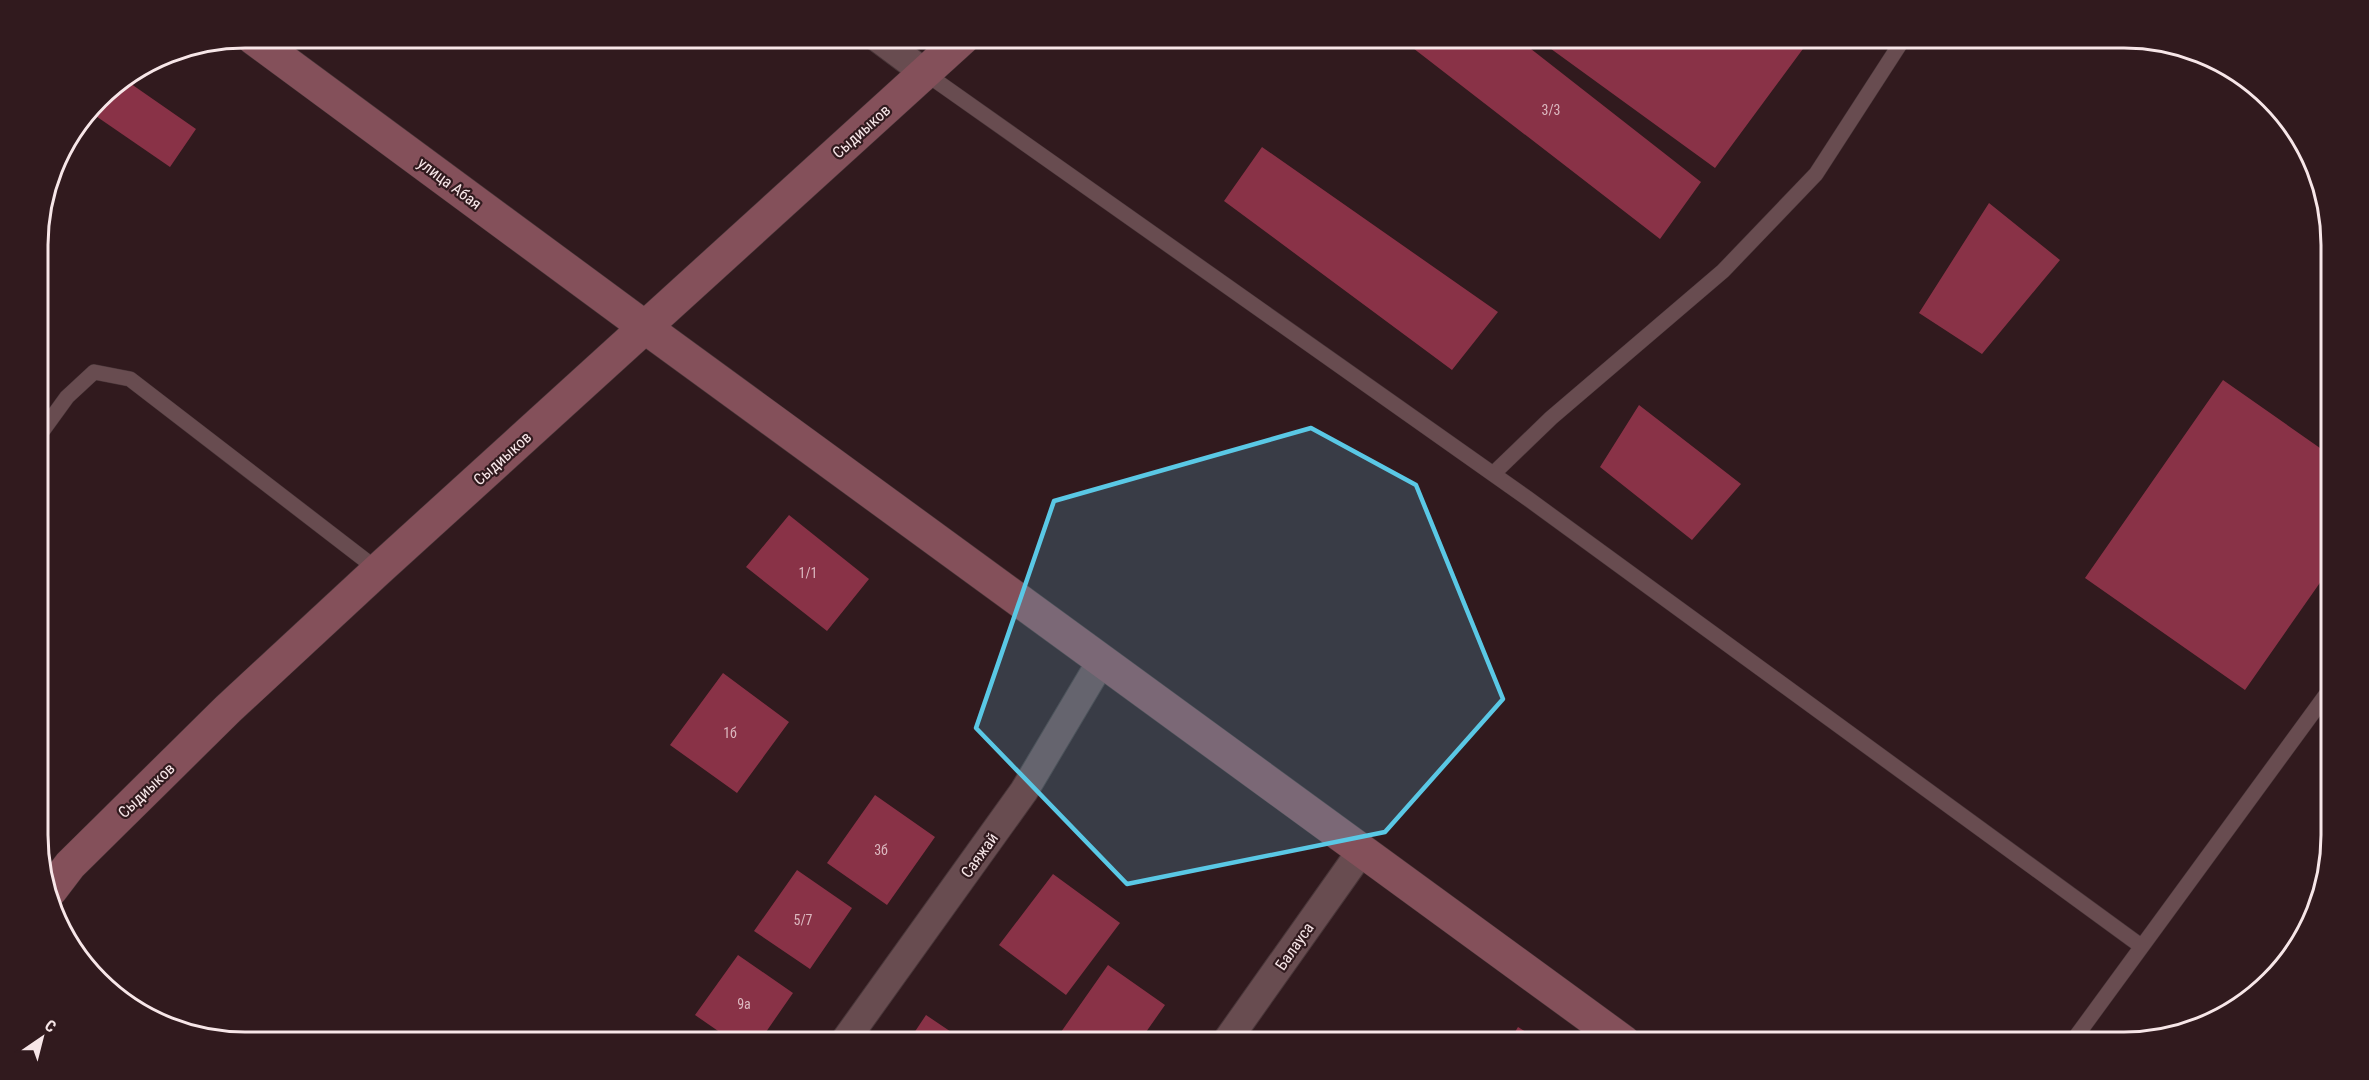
<svg xmlns="http://www.w3.org/2000/svg" width="2369" height="1080" viewBox="0 0 2369 1080" font-family="'Roboto Condensed',sans-serif">
	<style>
		.building { fill: #893247 }
		.lines { fill: none; stroke-linecap: round; stroke-linejoin: round }
		.lane-casing { stroke: #493639; stroke-width: 16 }
		.street-casing { stroke: #493639; stroke-width: 30 }
		.secondary-casing { stroke: #493639; stroke-width: 34 }
		.lane { stroke: #684c50; stroke-width: 15 }
		.street { stroke: #684c50; stroke-width: 28 }
		.secondary { stroke: #84505a; stroke-width: 33 }
		.marked { fill: #5ac8e5; fill-opacity: 0.2; stroke: #5ac8e5; stroke-width: 4.5; stroke-linejoin: round }
		.labels { text-anchor: middle; stroke-width: 4.5; stroke-linejoin: round; paint-order: stroke }
		.number-label { font-size: 14px; fill: #dcb9c0 }
		.street-label { font-size: 16px; fill: #f7e6e8; stroke: #311a1e }
		.rim { fill: none; stroke: #f7e6e8; stroke-width: 3 }
	</style>
	<rect width="100%" height="100%" fill="#311a1e"/>
	<!-- building -->
	<path class="building" d="M1400 38H1517L1701 182 1660 239Z
		M1536 38H1811L1715 168Z
		M124 79 196 129 170 167 90 112 108 89Z
		M1262 147 1498 312 1452 370 1224 201Z
		M1989 203 2060 260 1982 354 1919 313Z
		M2223 380 2330 455 2331 567 2245 690 2085 578Z
		M1639 405 1741 484 1692 540 1600 467Z
		M789 515 869 579 827 631 746 567Z
		M723 673 789 722 737 793 670 745Z
		M875 795 935 837 887 905 827 863Z
		M797 870 852 908 810 969 754 931Z
		M1053 874 1120 923 1066 995 999 945Z
		M738 955 793 993 759 1042H734L695 1015Z
		M1108 965 1165 1005 1139 1042H1054Z
		M926 1015 966 1042H908Z
		M1518 1027 1542 1042H1509Z"/>
	<g class="lines">
		<defs>
			<path id="lane" d="M925 73 1527 498 2141 946
				M38 437 67 397 94 372 130 379 378 570
				M1493 474 1551 418 1723 271 1816 174 1904 38
				M2072 1042 2331 688"/>
			<path id="street" d="M878 38 925 73
				M844 1042 1024 791 1102 660
				M1226 1042 1362 850"/>
			<path id="secondary" d="M253 38 646 328 1624 1042
				M51 890 70 865 228 709 378 570 963 38"/>
		</defs>
		<!-- lane casing -->
		<use href="#lane" class="lane-casing"/>
		<!-- street casing -->
		<use href="#street" class="street-casing"/>
		<!-- secondary casing -->
		<use href="#secondary" class="secondary-casing"/>
		<!-- lane -->
		<use href="#lane" class="lane"/>
		<!-- street -->
		<use href="#street" class="street"/>
		<!-- secondary -->
		<use href="#secondary" class="secondary"/>
	</g>
	<!-- marked area -->
	<path class="marked" d="M1311 428 1416 485 1503 699 1385 832 1127 884 976 728 1054 501Z"/>
	<g class="labels">
		<!-- number labels -->
		<g class="number-label">
			<text x="1551" y="115">3/3</text>
			<text x="808" y="578">1/1</text>
			<text x="730" y="738">1б</text>
			<text x="881" y="855">3б</text>
			<text x="803" y="925">5/7</text>
			<text x="744" y="1009">9а</text>
		</g>
		<!-- street labels -->
		<g class="street-label">
			<text transform="translate(861 131) rotate(-42)" y="6">Сыдиыков</text>
			<text transform="translate(450 183) rotate(37)" y="6">улица Абая</text>
			<text transform="translate(502 458) rotate(-42)" y="6">Сыдиыков</text>
			<text transform="translate(146 790) rotate(-44)" y="6">Сыдиыков</text>
			<text transform="translate(979 855) rotate(-54)" y="6">Саяжай</text>
			<text transform="translate(1294 946) rotate(-55)" y="6">Балауса</text>
		</g>
	</g>
	<!-- crop -->
	<path d="M0 0H2369V1080H0ZM245 48H2124A197 197 0 0 1 2321 245V835A197 197 0 0 1 2124 1032H245A197 197 0 0 1 48 835V245A197 197 0 0 1 245 48Z" fill="#311a1e" fill-rule="evenodd"/>
	<path class="rim" d="M245 48H2124A197 197 0 0 1 2321 245V835A197 197 0 0 1 2124 1032H245A197 197 0 0 1 48 835V245A197 197 0 0 1 245 48Z"/>
	<!-- north arrow -->
	<g transform="translate(42 1038) rotate(35)" stroke="#311a1e" stroke-width="4.5" paint-order="stroke">
	<path d="M0-4.5L10 22L0 15L-10 22Z" fill="#f7e6e8"/>
	<text y="-9" font-size="16" font-weight="bold" text-anchor="middle" fill="#f7e6e8">С</text>
	</g>
</svg>
